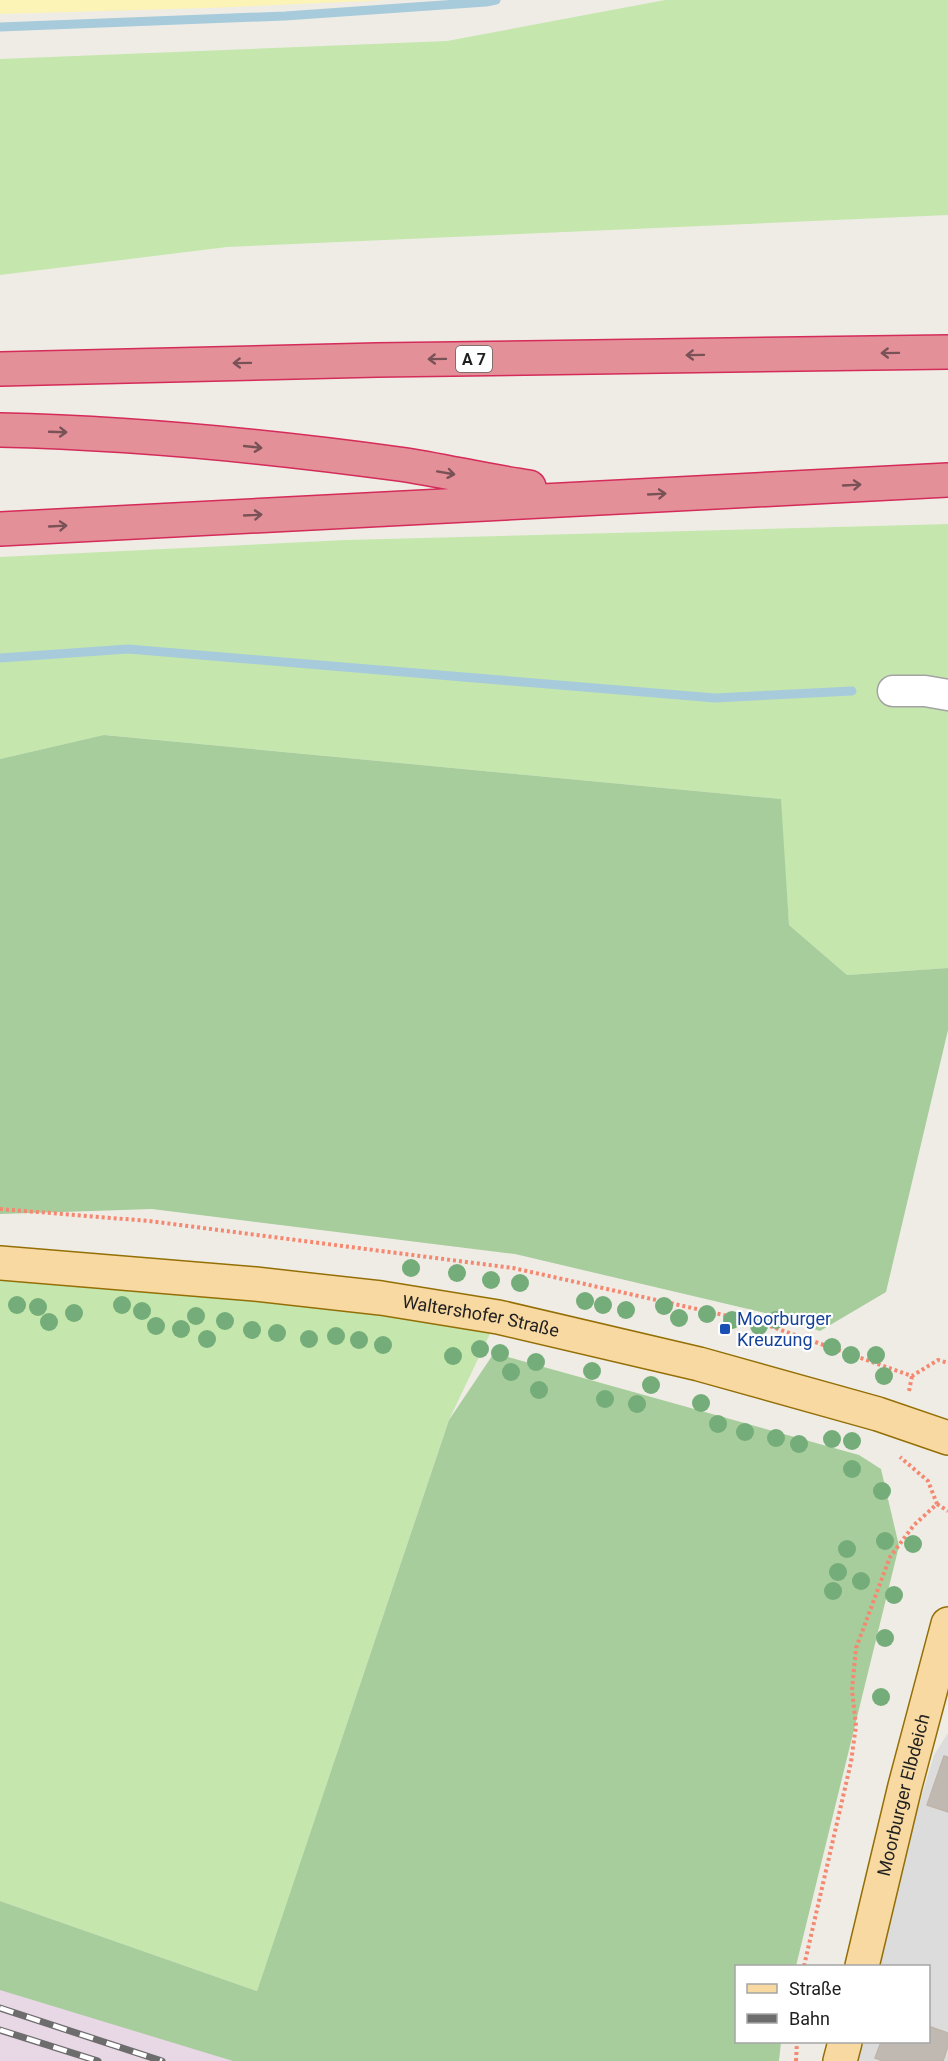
<svg xmlns="http://www.w3.org/2000/svg" width="948" height="2061" viewBox="0 0 948 2061" font-family="Roboto,sans-serif">
	<style>
		.residential { fill: #dddcdc }
		.industrial { fill: #e8d7e4 }
		.grass { fill: #c5e7ad }
		.forest { fill: #a6cd9b }
		.sand { fill: #fcf3b6 }
		.lines { fill: none; stroke-linecap: round; stroke-linejoin: round }
		.stream { stroke: #a7cbdb; stroke-width: 9 }
		.building { fill: #c0b9b2; stroke: #c0b4a8; stroke-width: 1.5 }
		.minor-casing { stroke: #a3a3a3; stroke-width: 33 }
		.major-casing { stroke: #946f06; stroke-width: 36 }
		.highway-casing { stroke: #d42b58; stroke-width: 36 }
		.path { stroke: #f58870; stroke-width: 4; stroke-dasharray: 3 3; stroke-linecap: butt }
		.minor { stroke: #fff; stroke-width: 30 }
		.major { stroke: #f8d9a1; stroke-width: 33 }
		.highway { stroke: #e49099; stroke-width: 33 }
		.rail-casing { stroke: #6d6d6d; stroke-width: 7 }
		.rail { stroke: #fff; stroke-width: 4.5; stroke-dasharray: 14; stroke-linecap: butt }
		.tree { fill: #74ad79 }
		.oneway { stroke: #785256 }
		.transit-dot { fill: #1a4fb4; stroke: #fff; stroke-width: 2 }
		.labels { text-anchor: middle; stroke-width: 4.5; stroke-linejoin: round; paint-order: stroke }
		.shield { fill: #fff; stroke: #626262; stroke-width: 1.5 }
		.shield-label { font-size: 16px; font-weight: bold; fill: #1f1f1f }
		.street-label { font-size: 18px; fill: #1f1f1f; stroke: #fff }
		.transit-label { font-size: 18px; fill: #164399; stroke: #fff; text-anchor: start }
	</style>
	<rect width="100%" height="100%" fill="#efece5"/>
	<!-- residential -->
	<path class="residential" d="M948 1733V2061H856L861 2042H928V1966H877L891 1897 934 1755Z"/>
	<!-- industrial -->
	<path class="industrial" d="M0 1989 221 2056 233 2061H0Z"/>
	<!-- grass -->
	<path class="grass" d="M665 0H948V215L227 247 0 275V59L447 41Z
		M948 524V968L847 975 789 925 780 799 105 735 0 759V557L346 540Z
		M0 1263 498 1317 449 1420 257 1991 0 1901Z"/>
	<!-- forest -->
	<path class="forest" d="M104 735 781 799 789 925 847 975 948 968V1030L886 1292 820 1331 765 1313 515 1254 152 1209 0 1214V759Z
		M494 1353 859 1455 881 1469 899 1546 796 1966H736V2042H781L779 2061H233L0 1990V1901L257 1991 449 1420Z"/>
	<!-- sand -->
	<path class="sand" d="M0 0H388L209 8 0 14Z"/>
	<g class="lines">
		<!-- stream -->
		<path class="stream" d="M0 27 285 16 486 2 496 0
			M0 658 128 649 715 698 852 691"/>
	</g>
	<!-- building -->
	<path class="building" d="M944 1756 948 1757V1812L927 1805Z
		M928 2026 948 2033V2046L943 2061H883L875 2058 881 2042H928Z"/>
	<g class="lines">
		<defs>
			<path id="minor" d="M893 691H925L948 695"/>
			<g id="major">
				<path id="s1" d="M0 1263 255 1284 381 1298 498 1317 699 1364 878 1414 948 1438"/>
				<path id="s2" d="M862 1966 905 1786 948 1624"/>
				<path d="M840 2061 845 2042"/>
			</g>
			<path id="highway" d="M0 369 377 360 948 352
				M0 430C134 433 267 446 399 464 442 470 485 481 529 487
				M0 529 948 480"/>
		</defs>
		<!-- minor casing -->
		<use href="#minor" class="minor-casing"/>
		<!-- major casing -->
		<use href="#major" class="major-casing"/>
		<!-- highway casing -->
		<use href="#highway" class="highway-casing"/>
		<!-- path -->
		<path class="path" d="M0 1209 149 1221 513 1268 764 1324 912 1376 938 1360 948 1363
			M909 1391 912 1376
			M937 1504 948 1511
			M804 1966 851 1762 856 1726 852 1690 856 1648 890 1557 914 1525 937 1504 928 1481 900 1457
			M796 2061 797 2042"/>
		<!-- minor -->
		<use href="#minor" class="minor"/>
		<!-- major -->
		<use href="#major" class="major"/>
		<!-- highway -->
		<use href="#highway" class="highway"/>
		<defs>
			<path id="rail" d="M0 2008 162 2061
				M0 2030 98 2061"/>
		</defs>
		<!-- rail casing -->
		<use href="#rail" class="rail-casing"/>
		<!-- rail -->
		<use href="#rail" class="rail"/>
	</g>
	<!-- trees -->
	<g class="tree">
		<circle cx="411" cy="1268" r="9"/>
		<circle cx="457" cy="1273" r="9"/>
		<circle cx="491" cy="1280" r="9"/>
		<circle cx="520" cy="1283" r="9"/>
		<circle cx="585" cy="1301" r="9"/>
		<circle cx="17" cy="1305" r="9"/>
		<circle cx="122" cy="1305" r="9"/>
		<circle cx="603" cy="1305" r="9"/>
		<circle cx="664" cy="1306" r="9"/>
		<circle cx="38" cy="1307" r="9"/>
		<circle cx="626" cy="1310" r="9"/>
		<circle cx="142" cy="1311" r="9"/>
		<circle cx="74" cy="1313" r="9"/>
		<circle cx="707" cy="1314" r="9"/>
		<circle cx="196" cy="1316" r="9"/>
		<circle cx="679" cy="1318" r="9"/>
		<circle cx="732" cy="1320" r="9"/>
		<circle cx="776" cy="1320" r="9"/>
		<circle cx="225" cy="1321" r="9"/>
		<circle cx="49" cy="1322" r="9"/>
		<circle cx="156" cy="1326" r="9"/>
		<circle cx="759" cy="1326" r="9"/>
		<circle cx="181" cy="1329" r="9"/>
		<circle cx="252" cy="1330" r="9"/>
		<circle cx="277" cy="1333" r="9"/>
		<circle cx="336" cy="1336" r="9"/>
		<circle cx="207" cy="1339" r="9"/>
		<circle cx="309" cy="1339" r="9"/>
		<circle cx="359" cy="1340" r="9"/>
		<circle cx="383" cy="1345" r="9"/>
		<circle cx="832" cy="1347" r="9"/>
		<circle cx="480" cy="1349" r="9"/>
		<circle cx="500" cy="1353" r="9"/>
		<circle cx="851" cy="1355" r="9"/>
		<circle cx="876" cy="1355" r="9"/>
		<circle cx="453" cy="1356" r="9"/>
		<circle cx="536" cy="1362" r="9"/>
		<circle cx="592" cy="1371" r="9"/>
		<circle cx="511" cy="1372" r="9"/>
		<circle cx="884" cy="1376" r="9"/>
		<circle cx="651" cy="1385" r="9"/>
		<circle cx="539" cy="1390" r="9"/>
		<circle cx="605" cy="1399" r="9"/>
		<circle cx="701" cy="1403" r="9"/>
		<circle cx="637" cy="1404" r="9"/>
		<circle cx="718" cy="1424" r="9"/>
		<circle cx="745" cy="1432" r="9"/>
		<circle cx="776" cy="1438" r="9"/>
		<circle cx="832" cy="1439" r="9"/>
		<circle cx="852" cy="1441" r="9"/>
		<circle cx="799" cy="1444" r="9"/>
		<circle cx="852" cy="1469" r="9"/>
		<circle cx="882" cy="1491" r="9"/>
		<circle cx="885" cy="1541" r="9"/>
		<circle cx="913" cy="1544" r="9"/>
		<circle cx="847" cy="1549" r="9"/>
		<circle cx="838" cy="1572" r="9"/>
		<circle cx="861" cy="1581" r="9"/>
		<circle cx="833" cy="1591" r="9"/>
		<circle cx="894" cy="1595" r="9"/>
		<circle cx="885" cy="1638" r="9"/>
		<circle cx="881" cy="1697" r="9"/>
	</g>
	<!-- one-way arrows -->
	<defs><path id="oneway-shaft" d="M-6 0H5M1.5-3L5.5 0L1.5 3" fill="none" stroke-width="1.6" stroke-linecap="round" stroke-linejoin="round" transform="scale(1.5)"/></defs>
	<g class="oneway">
		<use href="#oneway-shaft" transform="translate(890 353) rotate(179)"/>
		<use href="#oneway-shaft" transform="translate(695 355) rotate(179)"/>
		<use href="#oneway-shaft" transform="translate(437 359) rotate(179)"/>
		<use href="#oneway-shaft" transform="translate(242 363) rotate(179)"/>
		<use href="#oneway-shaft" transform="translate(58 432) rotate(2)"/>
		<use href="#oneway-shaft" transform="translate(253 447) rotate(6)"/>
		<use href="#oneway-shaft" transform="translate(446 473) rotate(10)"/>
		<use href="#oneway-shaft" transform="translate(852 485) rotate(-3)"/>
		<use href="#oneway-shaft" transform="translate(657 494) rotate(-3)"/>
		<use href="#oneway-shaft" transform="translate(253 515) rotate(-3)"/>
		<use href="#oneway-shaft" transform="translate(58 526) rotate(-3)"/>
	</g>
	<!-- markers -->
	<rect class="transit-dot" x="719" y="1323" width="12" height="12" rx="3"/>
	<g class="labels">
		<!-- shield labels -->
		<rect class="shield" x="456" y="346" width="36" height="26" rx="4.5"/>
		<g class="shield-label">
			<text x="474" y="365">A 7</text>
		</g>
		<!-- street labels -->
		<g class="street-label">
			<text dy="6" stroke="none"><textPath href="#s1" startOffset="484">Waltershofer Straße</textPath></text>
			<text dy="6" stroke="none"><textPath href="#s2" startOffset="176">Moorburger Elbdeich</textPath></text>
		</g>
		<!-- transit labels -->
		<g class="transit-label">
			<text x="737" y="1325">Moorburger<tspan x="737" dy="21">Kreuzung</tspan></text>
		</g>
	</g>
	<!-- legend -->
	<rect x="735" y="1965" width="195" height="78" fill="#ffffff" stroke="#a5a5a5" stroke-width="1.5"/>
	<rect x="747" y="1984" width="30" height="9" fill="#f8d9a1" stroke="#a5a5a5" stroke-width="1.5"/>
	<text x="789" y="1995" font-size="18" fill="#1f1f1f">Straße</text>
	<rect x="747" y="2014" width="30" height="9" fill="#6d6d6d" stroke="#a5a5a5" stroke-width="1.5"/>
	<text x="789" y="2025" font-size="18" fill="#1f1f1f">Bahn</text>
</svg>
